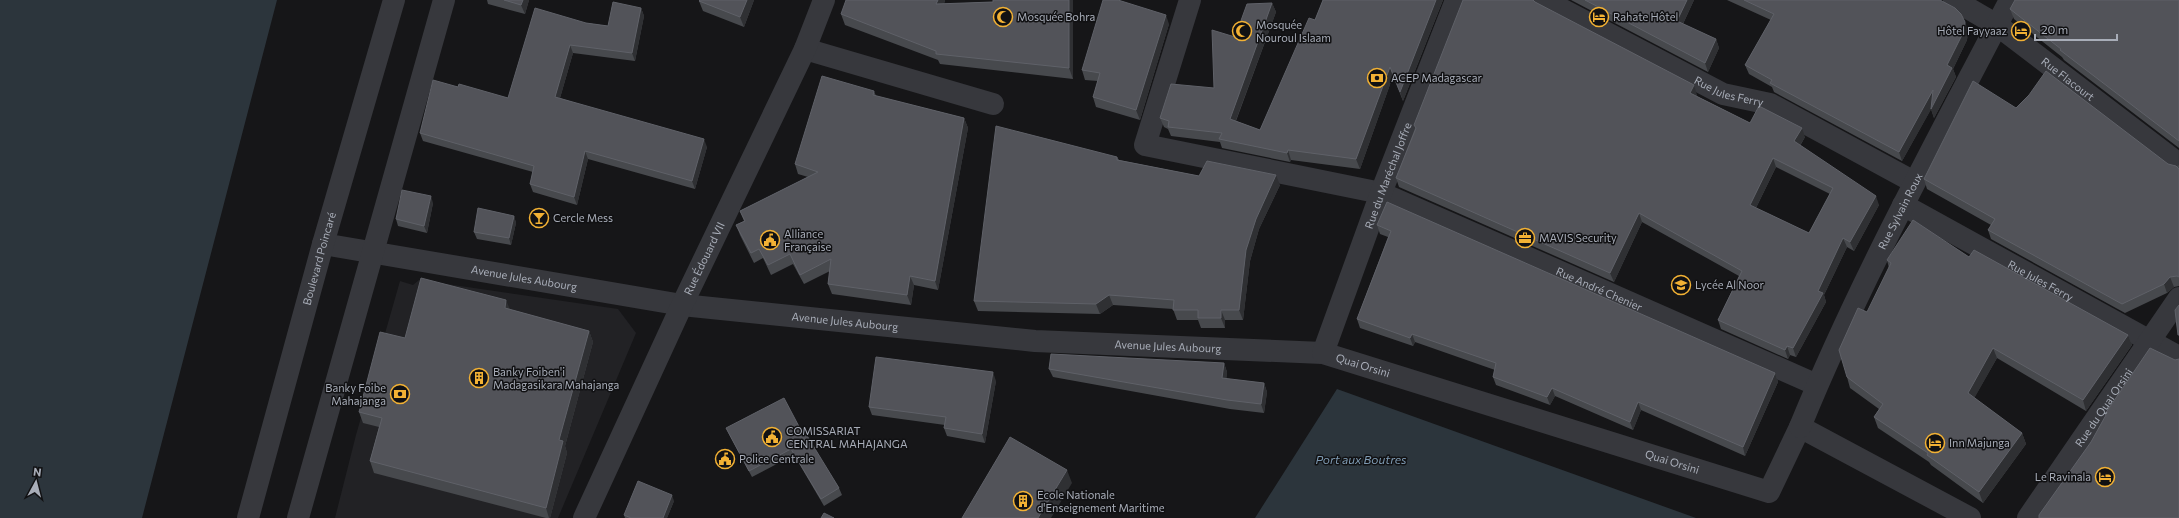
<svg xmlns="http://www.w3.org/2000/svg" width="2179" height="518" viewBox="0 0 2179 518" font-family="Commissioner,sans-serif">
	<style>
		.built { fill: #222225 }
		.water { fill: #2c353c }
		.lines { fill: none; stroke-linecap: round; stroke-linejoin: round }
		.minor { stroke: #37383d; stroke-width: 22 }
		.tertiary { stroke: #37383d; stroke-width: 22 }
		.wall { fill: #47494d; fill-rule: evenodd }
		.shaded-wall { fill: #2f3033 }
		.building { fill: #525359; stroke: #5f6168; fill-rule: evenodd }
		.labels { text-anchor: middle; stroke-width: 3; stroke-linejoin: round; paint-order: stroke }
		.poi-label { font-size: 11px; fill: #a8adb8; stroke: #111113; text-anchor: start }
		.street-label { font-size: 11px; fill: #a8adb8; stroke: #111113 }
		.water-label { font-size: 12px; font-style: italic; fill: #7f9bb3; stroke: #111113 }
	</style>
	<rect width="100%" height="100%" fill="#161618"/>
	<!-- built -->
	<path class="built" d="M419 280 618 309 636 333 558 518H335L356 435 400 281 413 285Z"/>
	<!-- water -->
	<path class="water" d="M0 0H277L142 518H0Z
		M1337 389 1696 518H1255Z"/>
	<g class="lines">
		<!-- minor -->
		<g class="minor">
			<path id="s1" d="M1190 0 1145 145 1381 193 1817 385"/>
			<path id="s2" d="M1544 0 1723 94 1770 104 1914 182"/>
			<path id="s3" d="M1954 0 1997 25 2179 164"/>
			<path d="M805 49 993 104"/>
			<path id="s4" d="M1903 205 2179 357"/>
			<path id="s5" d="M323 244 682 305 1035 341 1323 353 1769 492 1800 427 1970 518"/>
			<path id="s6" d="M1323 353 1381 193 1456 0"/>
			<path id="s7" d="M1800 427C1860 280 1937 141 2010 0"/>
			<path id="s8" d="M584 518 682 305 805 49 824 0"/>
			<path id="s9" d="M2028 518 2179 298"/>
		</g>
		<!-- tertiary -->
		<g class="tertiary">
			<path id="s10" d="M248 518 323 244 394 0"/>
			<path d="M298 518 444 0"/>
		</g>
	</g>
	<!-- wall -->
	<path class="wall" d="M487 0H529L525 14 488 4Z
		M700 0H754L744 27 703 11 699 1Z
		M945 0 944 4 993 2V0H1073V79L940 64 938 60 845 25 841 14Z
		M1323 0H1443L1403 101 1393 76 1360 169 1291 160 1290 162 1222 148 1220 142 1171 136 1168 129 1164 127 1160 118 1214 88 1235 37 1272 3 1276 12 1236 121 1260 130 1315 20Z
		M1571 0H1694L1683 24 1716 39 1719 48 1708 72Z
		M1727 0H1940L1968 31 1967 40 1953 69 1956 77 1934 118 1931 109 1902 161 1774 92 1772 87 1749 74 1745 65 1771 20Z
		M2179 0V148L2064 60 2062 57 2014 19 2010 9Z
		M1535 2 1697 95 1696 96 1750 123 1805 137 1800 146 1879 205 1854 251 1847 247 1824 295 1826 302 1796 357 1790 355 1788 359 1721 329 1718 320 1739 276 1642 222 1614 282 1399 187 1396 178 1415 128ZM1776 167 1830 194 1809 233 1756 208Z
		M641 8 644 16 635 61 573 53 560 98 707 147 695 189 588 159 577 205 533 192 530 184 533 172 423 141 420 133 458 87 508 98 586 23 608 26Z
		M1169 24 1140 120 1096 107 1093 97 1098 81 1085 80 1082 70Z
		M874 91 876 96 964 118 968 128 938 290 914 285 911 305 832 294 828 284 830 271 804 284 793 264 771 275 763 258 754 263 740 235 736 225 744 221 740 211 808 177 798 174 795 164Z
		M2016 108 2168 164 2176 167 2179 165V286L2174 287 2167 293 2125 313 1991 239 1988 230 1991 225 1927 189 1924 179Z
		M1117 157 1119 160 1199 176 1280 185 1259 229 1250 261 1243 320H1225V328H1201L1198 320H1177L1173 309 1113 305 1100 314 978 311 974 301Z
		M433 203 427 233 398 226 396 219Z
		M514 216 516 223 511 245 477 239 474 232Z
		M1377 225 1775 373 1778 382 1745 456 1641 410 1633 430 1555 396 1550 405 1496 385 1493 377 1495 370 1415 342 1413 346 1360 328 1357 319 1388 237 1380 234Z
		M1969 257 2128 335 2132 345 2086 411 1997 358 1974 398 2022 433 2026 444 1983 503 1931 465 1929 462 1878 428 1874 417 1879 409 1850 388 1847 377 1889 268 1887 260Z
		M510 310 589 331 593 342 565 446 567 453 550 518H546L374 473 370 461 379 427 363 423 359 412Z
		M1224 363 1227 372 1226 379 1264 383 1267 392 1264 413 1230 409 1053 377 1049 369Z
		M996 381 985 443 947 436 944 428 945 425 872 415 869 407Z
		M726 428 804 436 839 488 842 495 824 506 794 455 752 477 729 434Z
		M674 501 667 518H625L624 515Z"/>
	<!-- shaded-wall -->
	<path class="shaded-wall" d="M523 0H529L525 14 521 5Z
		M747 0H754L744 27 740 17Z
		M938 0H945L940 14 936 4Z
		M1069 0H1073V79L1069 68Z
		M1436 0H1443L1403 101 1400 92Z
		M1687 0H1694L1680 30 1677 21Z
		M1272 3 1276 12 1233 128 1230 119Z
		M641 8 644 16 635 61 632 53Z
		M1166 15 1169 24 1140 120 1136 110Z
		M1965 22 1968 31 1967 40 1953 69 1956 77 1934 118 1931 109 1933 106 1902 161 1899 152 1947 65Z
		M1716 39 1719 48 1708 72 1705 63Z
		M570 45 573 53 558 105 555 97Z
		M1390 67 1393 76 1360 169 1356 159Z
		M1694 85 1697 95 1694 102 1690 93Z
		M964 118 968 128 938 290 935 281Z
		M1802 128 1805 137 1797 150 1794 141Z
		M704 139 707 147 695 189 692 181Z
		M1288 150 1291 160 1290 162 1287 153Z
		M585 151 588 159 577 205 574 197Z
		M1773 158 1776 167 1753 214 1750 205Z
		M1276 175 1280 185 1259 229 1250 261 1243 320 1239 310 1246 250 1256 219Z
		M431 196 433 203 427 233 424 226Z
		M1876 196 1879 205 1854 251 1850 242Z
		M1639 213 1642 222 1614 282 1610 273Z
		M514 216 516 223 511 245 509 238Z
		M1843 238 1847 247 1824 295 1826 302 1796 357 1793 348 1818 291Z
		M910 276 914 285 911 305 907 295Z
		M2170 277 2174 287 2167 293 2164 284Z
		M1109 295 1113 305 1100 314 1096 304Z
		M506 300 511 312 505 308Z
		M1221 310 1225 320V328L1221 318Z
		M589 331 593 342 565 446 567 453 550 518H549L546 508 559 440Z
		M1412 334 1415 342 1413 346 1410 338Z
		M2128 335 2132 345 2086 411 2083 400Z
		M1787 346 1790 355 1788 359 1785 350Z
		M1993 348 1997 358 1971 404 1968 393Z
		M1224 363 1227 372 1226 387 1222 378Z
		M993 372 996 381 985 443 982 434Z
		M1775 373 1778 382 1745 456 1743 447Z
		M1264 383 1267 392 1264 413 1261 404Z
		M1552 388 1555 396 1550 405 1547 397Z
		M1638 402 1641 410 1633 430 1630 422Z
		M2022 433 2026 444 1983 503 1979 492Z
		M1067 470 1072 483 1051 518H1038Z
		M672 495 674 501 667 518H663Z"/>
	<!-- building -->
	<path class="building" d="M504 0H523L521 5Z
		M700 0H747L740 17 699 1Z
		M846 0H938L936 4 993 2V0H1069V68L936 54V51L841 14Z
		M1103 0H1118L1166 15 1136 110 1093 97 1100 73 1082 70Z
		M1323 0H1436L1400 92 1390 67 1356 159 1288 150 1287 153 1219 139 1222 133 1168 127 1169 121 1160 118 1171 84 1214 88 1212 30 1235 37 1247 4 1272 3 1230 119 1260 130 1309 18 1315 20Z
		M1463 0H1533L1535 2 1694 85 1690 93 1750 123 1759 106 1802 128 1794 141 1876 196 1850 242 1843 238 1818 291 1823 293 1793 348 1787 346 1785 350 1718 320 1742 271 1639 213 1610 273 1396 178 1416 128 1414 125ZM1773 158 1833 188 1809 233 1750 205Z
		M1585 0H1687L1677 21 1716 39 1705 63Z
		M1744 0H1940L1955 8 1961 14 1965 22 1964 31 1947 65 1952 68 1931 109 1933 90 1899 152 1770 83 1772 80 1745 65 1774 14Z
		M2015 0H2179V141L2060 50 2061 49 2010 9Z
		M613 2 641 8 632 53 570 45 555 97 704 139 692 181 585 151 574 197 530 184 534 166 420 133 433 80 458 87 459 84 508 98 535 8 586 23 608 26Z
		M2046 71 2168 164 2176 166 2179 169V277L2177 276 2170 277 2164 284 2122 304 1988 230 1995 219 1924 179 1973 81 2016 108 2029 95Z
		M822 76 874 91 873 95 964 118 935 281 910 276 907 295 828 284 831 259 800 275 790 254 768 265 759 249 751 253 736 225 745 221 740 211 818 172 795 164Z
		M996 126 1117 157V160L1199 176 1207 161 1276 175 1256 219 1246 250 1239 310H1221V318H1198V310H1173L1174 300 1109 295 1096 304 974 301Z
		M402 190 431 196 424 226 396 219Z
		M1387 202 1775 373 1743 447 1638 402 1630 422 1552 388 1547 397 1493 377 1496 363 1412 334 1410 338 1357 319 1391 231 1377 225Z
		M478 208 514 216 509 238 474 232Z
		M1913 220 1969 257 1974 250 2128 335 2083 400 1993 348 1968 393 2022 433 1979 492 1927 455 1928 453 1874 417 1883 404 1847 377 1839 350 1858 308 1867 312 1891 263 1887 260Z
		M421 278 506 300 505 308 589 331 559 440 563 441 546 508 370 461 382 418 359 412 380 332 405 338Z
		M2179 305V335H2178L2175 310Z
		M2150 348 2175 360 2179 359V518H2039V515L2091 442 2106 415 2105 414Z
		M1051 354 1224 363 1222 378 1264 383 1261 404 1227 400 1049 369Z
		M876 357 993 372 982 434 944 428 946 417 869 407Z
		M784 398 804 436 806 434 839 488 821 499 791 449 749 471 726 428Z
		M1010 437 1067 470 1038 518H962Z
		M638 481 672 495 663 518H631L624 515Z
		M824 513 834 518H821Z"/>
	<!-- icons -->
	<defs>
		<symbol id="mosque-ring" viewBox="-11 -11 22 22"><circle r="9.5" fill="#111113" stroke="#f2b134" stroke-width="1.5"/><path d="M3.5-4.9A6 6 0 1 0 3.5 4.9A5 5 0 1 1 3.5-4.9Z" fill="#f2b134"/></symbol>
		<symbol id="hotel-ring" viewBox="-11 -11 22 22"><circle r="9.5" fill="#111113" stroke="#f2b134" stroke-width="1.5"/><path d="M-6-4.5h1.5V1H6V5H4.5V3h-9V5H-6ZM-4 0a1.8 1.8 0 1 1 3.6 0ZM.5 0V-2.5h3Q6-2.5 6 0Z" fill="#f2b134"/></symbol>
		<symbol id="bank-ring" viewBox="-11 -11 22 22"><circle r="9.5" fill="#111113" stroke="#f2b134" stroke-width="1.5"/><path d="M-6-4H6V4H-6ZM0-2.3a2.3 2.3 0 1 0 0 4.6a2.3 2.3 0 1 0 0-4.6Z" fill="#f2b134"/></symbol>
		<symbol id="bar-ring" viewBox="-11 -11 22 22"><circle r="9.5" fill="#111113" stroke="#f2b134" stroke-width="1.5"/><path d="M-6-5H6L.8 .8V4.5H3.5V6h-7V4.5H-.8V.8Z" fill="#f2b134"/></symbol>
		<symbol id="office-ring" viewBox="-11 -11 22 22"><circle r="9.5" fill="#111113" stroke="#f2b134" stroke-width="1.5"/><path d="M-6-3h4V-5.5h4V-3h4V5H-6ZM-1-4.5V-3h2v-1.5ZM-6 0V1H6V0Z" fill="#f2b134"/></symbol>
		<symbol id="civic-ring" viewBox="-11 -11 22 22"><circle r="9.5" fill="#111113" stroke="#f2b134" stroke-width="1.5"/><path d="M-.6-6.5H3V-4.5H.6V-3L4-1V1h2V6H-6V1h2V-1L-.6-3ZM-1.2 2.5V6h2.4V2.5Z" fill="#f2b134"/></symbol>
		<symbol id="school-ring" viewBox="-11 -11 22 22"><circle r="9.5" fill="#111113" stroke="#f2b134" stroke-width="1.5"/><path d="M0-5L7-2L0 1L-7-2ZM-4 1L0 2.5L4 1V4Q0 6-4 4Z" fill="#f2b134"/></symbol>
		<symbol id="building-ring" viewBox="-11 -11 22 22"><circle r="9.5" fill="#111113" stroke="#f2b134" stroke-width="1.5"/><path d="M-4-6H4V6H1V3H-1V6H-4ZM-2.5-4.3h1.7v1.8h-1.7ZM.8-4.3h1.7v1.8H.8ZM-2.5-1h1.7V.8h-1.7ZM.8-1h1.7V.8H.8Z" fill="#f2b134"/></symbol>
	</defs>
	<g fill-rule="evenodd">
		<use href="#mosque-ring" x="992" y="6" width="22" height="22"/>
		<use href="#hotel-ring" x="1588" y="6" width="22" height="22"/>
		<use href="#mosque-ring" x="1231" y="20" width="22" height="22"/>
		<use href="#hotel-ring" x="2010" y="20" width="22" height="22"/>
		<use href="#bank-ring" x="1366" y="67" width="22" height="22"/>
		<use href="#bar-ring" x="528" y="207" width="22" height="22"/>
		<use href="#office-ring" x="1514" y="227" width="22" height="22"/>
		<use href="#civic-ring" x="759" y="229" width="22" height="22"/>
		<use href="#school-ring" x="1670" y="274" width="22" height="22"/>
		<use href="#building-ring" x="468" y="367" width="22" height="22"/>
		<use href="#bank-ring" x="389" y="383" width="22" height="22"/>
		<use href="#civic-ring" x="761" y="426" width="22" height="22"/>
		<use href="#hotel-ring" x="1924" y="432" width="22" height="22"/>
		<use href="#civic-ring" x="714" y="448" width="22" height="22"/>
		<use href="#hotel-ring" x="2094" y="466" width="22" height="22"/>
		<use href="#building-ring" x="1012" y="490" width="22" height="22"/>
	</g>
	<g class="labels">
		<!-- poi labels -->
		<g class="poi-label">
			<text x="1017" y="21">Mosquée Bohra</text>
			<text x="1613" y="21">Rahate Hôtel</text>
			<text x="1256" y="29">Mosquée<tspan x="1256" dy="13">Nouroul Islaam</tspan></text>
			<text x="2007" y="35" text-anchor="end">Hôtel Fayyaaz</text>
			<text x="1391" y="82">ACEP Madagascar</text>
			<text x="553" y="222">Cercle Mess</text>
			<text x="784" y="238">Alliance<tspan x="784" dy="13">Française</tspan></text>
			<text x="1539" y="242">MAVIS Security</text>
			<text x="1695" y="289">Lycée Al Noor</text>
			<text x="493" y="376">Banky Foiben'i<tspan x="493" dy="13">Madagasikara Mahajanga</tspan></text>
			<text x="386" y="392" text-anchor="end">Banky Foibe<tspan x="386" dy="13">Mahajanga</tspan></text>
			<text x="786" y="435">COMISSARIAT<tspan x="786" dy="13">CENTRAL MAHAJANGA</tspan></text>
			<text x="1949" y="447">Inn Majunga</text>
			<text x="739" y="463">Police Centrale</text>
			<text x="2091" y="481" text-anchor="end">Le Ravinala</text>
			<text x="1037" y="499">Ecole Nationale<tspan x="1037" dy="13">d'Enseignement Maritime</tspan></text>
		</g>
		<!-- street labels -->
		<g class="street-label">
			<text dy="4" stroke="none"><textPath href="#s3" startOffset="139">Rue Flacourt</textPath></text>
			<text dy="4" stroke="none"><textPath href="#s2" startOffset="207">Rue Jules Ferry</textPath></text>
			<text dy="4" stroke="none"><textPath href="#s6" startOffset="189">Rue du Maréchal Joffre</textPath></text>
			<text dy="4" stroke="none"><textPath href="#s7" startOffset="238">Rue Sylvain Roux</textPath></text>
			<text dy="4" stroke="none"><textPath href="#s10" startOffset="269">Boulevard Poincaré</textPath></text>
			<text dy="4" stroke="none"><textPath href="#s8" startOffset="286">Rue Édouard VII</textPath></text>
			<text dy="4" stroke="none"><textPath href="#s5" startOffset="204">Avenue Jules Aubourg</textPath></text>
			<text dy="4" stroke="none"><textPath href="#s4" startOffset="157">Rue Jules Ferry</textPath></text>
			<text dy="4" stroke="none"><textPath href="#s1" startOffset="631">Rue André Chenier</textPath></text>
			<text dy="4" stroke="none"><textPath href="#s5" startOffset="528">Avenue Jules Aubourg</textPath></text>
			<text dy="4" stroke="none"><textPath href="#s5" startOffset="852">Avenue Jules Aubourg</textPath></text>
			<text dy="4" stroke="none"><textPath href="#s5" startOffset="1049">Quai Orsini</textPath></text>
			<text dy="4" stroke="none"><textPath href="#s9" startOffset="134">Rue du Quai Orsini</textPath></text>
			<text dy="4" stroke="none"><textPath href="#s5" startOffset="1373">Quai Orsini</textPath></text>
		</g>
		<!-- water labels -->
		<g class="water-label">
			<text x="1361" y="464">Port aux Boutres</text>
		</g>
	</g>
	<!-- north arrow -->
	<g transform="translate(36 482) rotate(7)" stroke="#111113" stroke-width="3" paint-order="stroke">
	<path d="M0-3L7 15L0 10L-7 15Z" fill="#a8adb8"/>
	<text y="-6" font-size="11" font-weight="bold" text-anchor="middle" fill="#a8adb8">N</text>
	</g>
	<!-- scale -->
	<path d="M2035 34v6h82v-6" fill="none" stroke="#a8adb8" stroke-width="2"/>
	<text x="2041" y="34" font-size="12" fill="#a8adb8" stroke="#111113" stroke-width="3" paint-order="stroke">20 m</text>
</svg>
